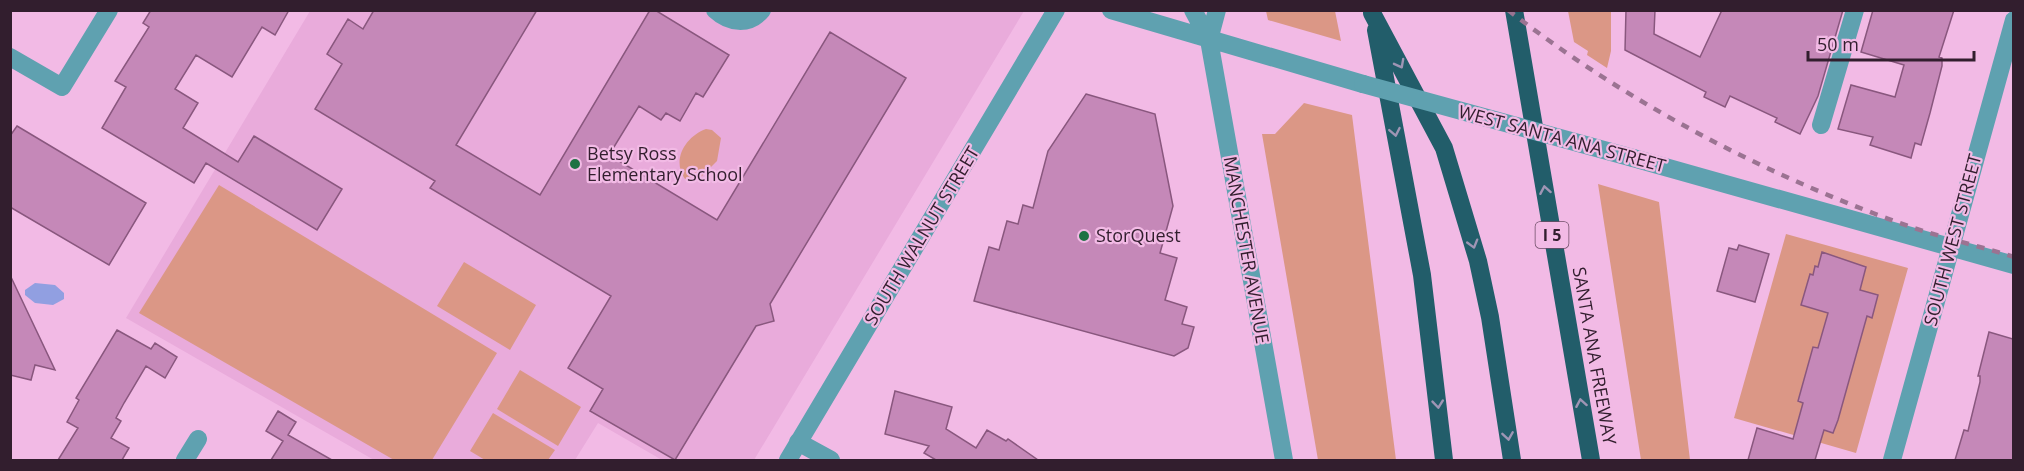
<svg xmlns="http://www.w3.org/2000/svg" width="2024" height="471" viewBox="0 0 2024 471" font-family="'Open Sans',sans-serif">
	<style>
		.built { fill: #e9abdb }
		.green { fill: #db9786 }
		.water { fill: #919fe1 }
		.building { fill: #c588b8; stroke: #89577e; stroke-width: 1.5 }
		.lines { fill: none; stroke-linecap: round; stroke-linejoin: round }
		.minor { stroke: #5fa1b0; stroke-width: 18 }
		.highway { stroke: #225d6a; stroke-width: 18 }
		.rail { stroke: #9b7392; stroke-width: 4.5; stroke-dasharray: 8 8; stroke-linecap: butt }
		.minor-bridge { stroke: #5fa1b0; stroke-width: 18 }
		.oneway { stroke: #9f95b4 }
		.poi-dot { fill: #1e7244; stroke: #f2bae5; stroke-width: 2 }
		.labels { text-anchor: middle; stroke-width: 4.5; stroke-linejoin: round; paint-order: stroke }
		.shield { fill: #f2bae5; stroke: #6c4d65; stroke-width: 1.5 }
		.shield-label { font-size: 16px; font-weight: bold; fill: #321e2e }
		.street-label { font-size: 18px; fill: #321e2e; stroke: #f2bae5 }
		.poi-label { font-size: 18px; fill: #321e2e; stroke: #f2bae5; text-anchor: start }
	</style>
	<rect width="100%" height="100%" fill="#f2bae5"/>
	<!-- built -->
	<path class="built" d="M310 11H1024L754 460H662L598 423 575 460H374L126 318Z"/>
	<!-- green -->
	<path class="green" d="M1266 11H1335L1341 41 1268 20Z
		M1568 11H1611V51L1607 68 1587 55 1588 51 1574 42Z
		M1304 103 1352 115 1396 460H1318L1262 134H1275Z
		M706 129 712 130 721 138 717 161 700 178 685 179C671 160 686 136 706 129Z
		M1598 184 1659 202 1690 460H1641Z
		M219 185 497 353 432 460H394L139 313Z
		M1786 234 1908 268 1856 453 1734 418Z
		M464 262 536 305 510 350 437 306Z
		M520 370 581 407 558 446 497 409Z
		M493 413 555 450 548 460H485L470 451Z"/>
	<!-- water -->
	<path class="water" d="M35 283 55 285 64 293V299L53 305 35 303 25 295V290Z"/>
	<!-- building -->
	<path class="building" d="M151 10H289L275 35 262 27 232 77 196 55 175 89 198 103 183 128 238 162 254 136 342 189 317 230 206 163 194 183 102 128 126 87 115 81 149 27 143 23Z
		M374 10H537L456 145 540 195 650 10H655L729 55 703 97 696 93 680 121 666 113 661 120 639 106 609 155 717 220 830 32 906 78 770 304 774 321 756 326 675 460 590 411 603 389 568 368 611 296 430 188 435 181 315 109 342 64 327 54 348 19 363 29Z
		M1626 10H1655L1654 34 1700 57 1722 10H1843L1818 96 1800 134 1775 122 1777 118 1730 96 1725 107 1704 97 1706 92 1625 50Z
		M1873 10H1954L1939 57 1942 58V66L1930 113 1921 145 1915 143 1911 158 1870 145 1873 137 1838 129 1851 85 1895 97 1904 65 1861 52Z
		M1086 94 1155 114 1173 206 1160 253 1177 258 1165 300 1187 307 1182 324 1194 327 1188 348 1174 356 974 301 989 247 999 250 1007 221 1018 224 1023 205 1033 208 1048 151Z
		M17 126 146 203 109 265 10 207V136Z
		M1739 245 1769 254 1755 302 1717 291 1729 248 1737 250Z
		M1822 252 1866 267 1860 290 1878 295 1872 318 1867 316 1838 420 1833 433 1824 430 1815 460H1748L1757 428 1793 439 1803 403 1798 401 1813 347 1818 348 1828 313 1801 305 1810 274 1813 275 1815 266 1818 267Z
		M10 275 55 370 35 365 31 380 10 375Z
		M117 330 151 349 155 343 177 357 165 378 146 366 124 403 116 418 121 421 111 438 129 448 122 460H58L78 428 67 422 79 400 76 398Z
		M1989 332 2013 339V460H1955L1964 430 1968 431 1980 382V376H1978Z
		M895 391 952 407 946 429 976 448 987 430 1006 441 1008 439 1038 460H936L924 453 929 446 885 434Z
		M278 411 296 422 288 435 332 460H271L283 441 266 431Z"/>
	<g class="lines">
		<!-- minor -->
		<path class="minor" d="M715 10C729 23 749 26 762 10
			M1111 10 1363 84
			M1193 10 1209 40 1284 460
			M1209 40 1217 10
			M10 57 62 87 109 10
			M1821 125 1855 10
			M1633 158 2014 265
			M798 442 831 460
			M185 460 198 439
			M788 460 1056 10
			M1892 460 2014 20"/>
		<!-- highway -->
		<path class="highway" d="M1514 10 1591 460
			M1372 13 1444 148 1478 261 1490 317 1512 460
			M1376 30 1422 275 1444 460"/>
		<!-- rail -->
		<path class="rail" d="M1508 10C1629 104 1765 175 1908 226 1943 238 1979 246 2014 257"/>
		<!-- minor-bridge -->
		<path class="minor-bridge" d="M1363 84 1633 158"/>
	</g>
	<!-- one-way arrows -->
	<defs><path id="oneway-chevron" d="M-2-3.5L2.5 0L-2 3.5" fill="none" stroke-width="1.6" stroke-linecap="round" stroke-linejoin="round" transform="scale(1.5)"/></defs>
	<g class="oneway">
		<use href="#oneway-chevron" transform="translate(1400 64) rotate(62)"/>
		<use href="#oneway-chevron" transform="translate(1395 132) rotate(79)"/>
		<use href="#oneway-chevron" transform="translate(1545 190) rotate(-100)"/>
		<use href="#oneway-chevron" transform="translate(1473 244) rotate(74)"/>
		<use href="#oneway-chevron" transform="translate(1581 403) rotate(-100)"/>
		<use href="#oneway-chevron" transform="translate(1438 404) rotate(84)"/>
		<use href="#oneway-chevron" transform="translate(1508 436) rotate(81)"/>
	</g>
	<!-- markers -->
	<g class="poi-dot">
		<circle cx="575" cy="164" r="6"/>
		<circle cx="1084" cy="236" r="6"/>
	</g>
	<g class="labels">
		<!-- shield labels -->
		<rect class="shield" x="1535.5" y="222" width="33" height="26" rx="4.5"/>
		<g class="shield-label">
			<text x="1552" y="241">I 5</text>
		</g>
		<!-- street labels -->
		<g class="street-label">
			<text transform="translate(1562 139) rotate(15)" y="6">WEST SANTA ANA STREET</text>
			<text transform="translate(922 236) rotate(-59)" y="6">SOUTH WALNUT STREET</text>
			<text transform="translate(1953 240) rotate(-75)" y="6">SOUTH WEST STREET</text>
			<text transform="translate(1246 250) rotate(80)" y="6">MANCHESTER AVENUE</text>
			<text transform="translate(1594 356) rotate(80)" y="6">SANTA ANA FREEWAY</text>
		</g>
		<!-- poi labels -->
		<g class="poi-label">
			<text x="587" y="160">Betsy Ross<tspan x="587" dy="21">Elementary School</tspan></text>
			<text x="1096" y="242">StorQuest</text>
		</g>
	</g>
	<!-- border -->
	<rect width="2024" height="471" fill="none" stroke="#321e2e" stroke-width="24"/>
	<!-- scale -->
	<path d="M1808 51v9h166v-9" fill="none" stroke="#321e2e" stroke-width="3"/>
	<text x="1817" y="51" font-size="18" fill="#321e2e" stroke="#f2bae5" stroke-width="4.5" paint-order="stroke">50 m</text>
</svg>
